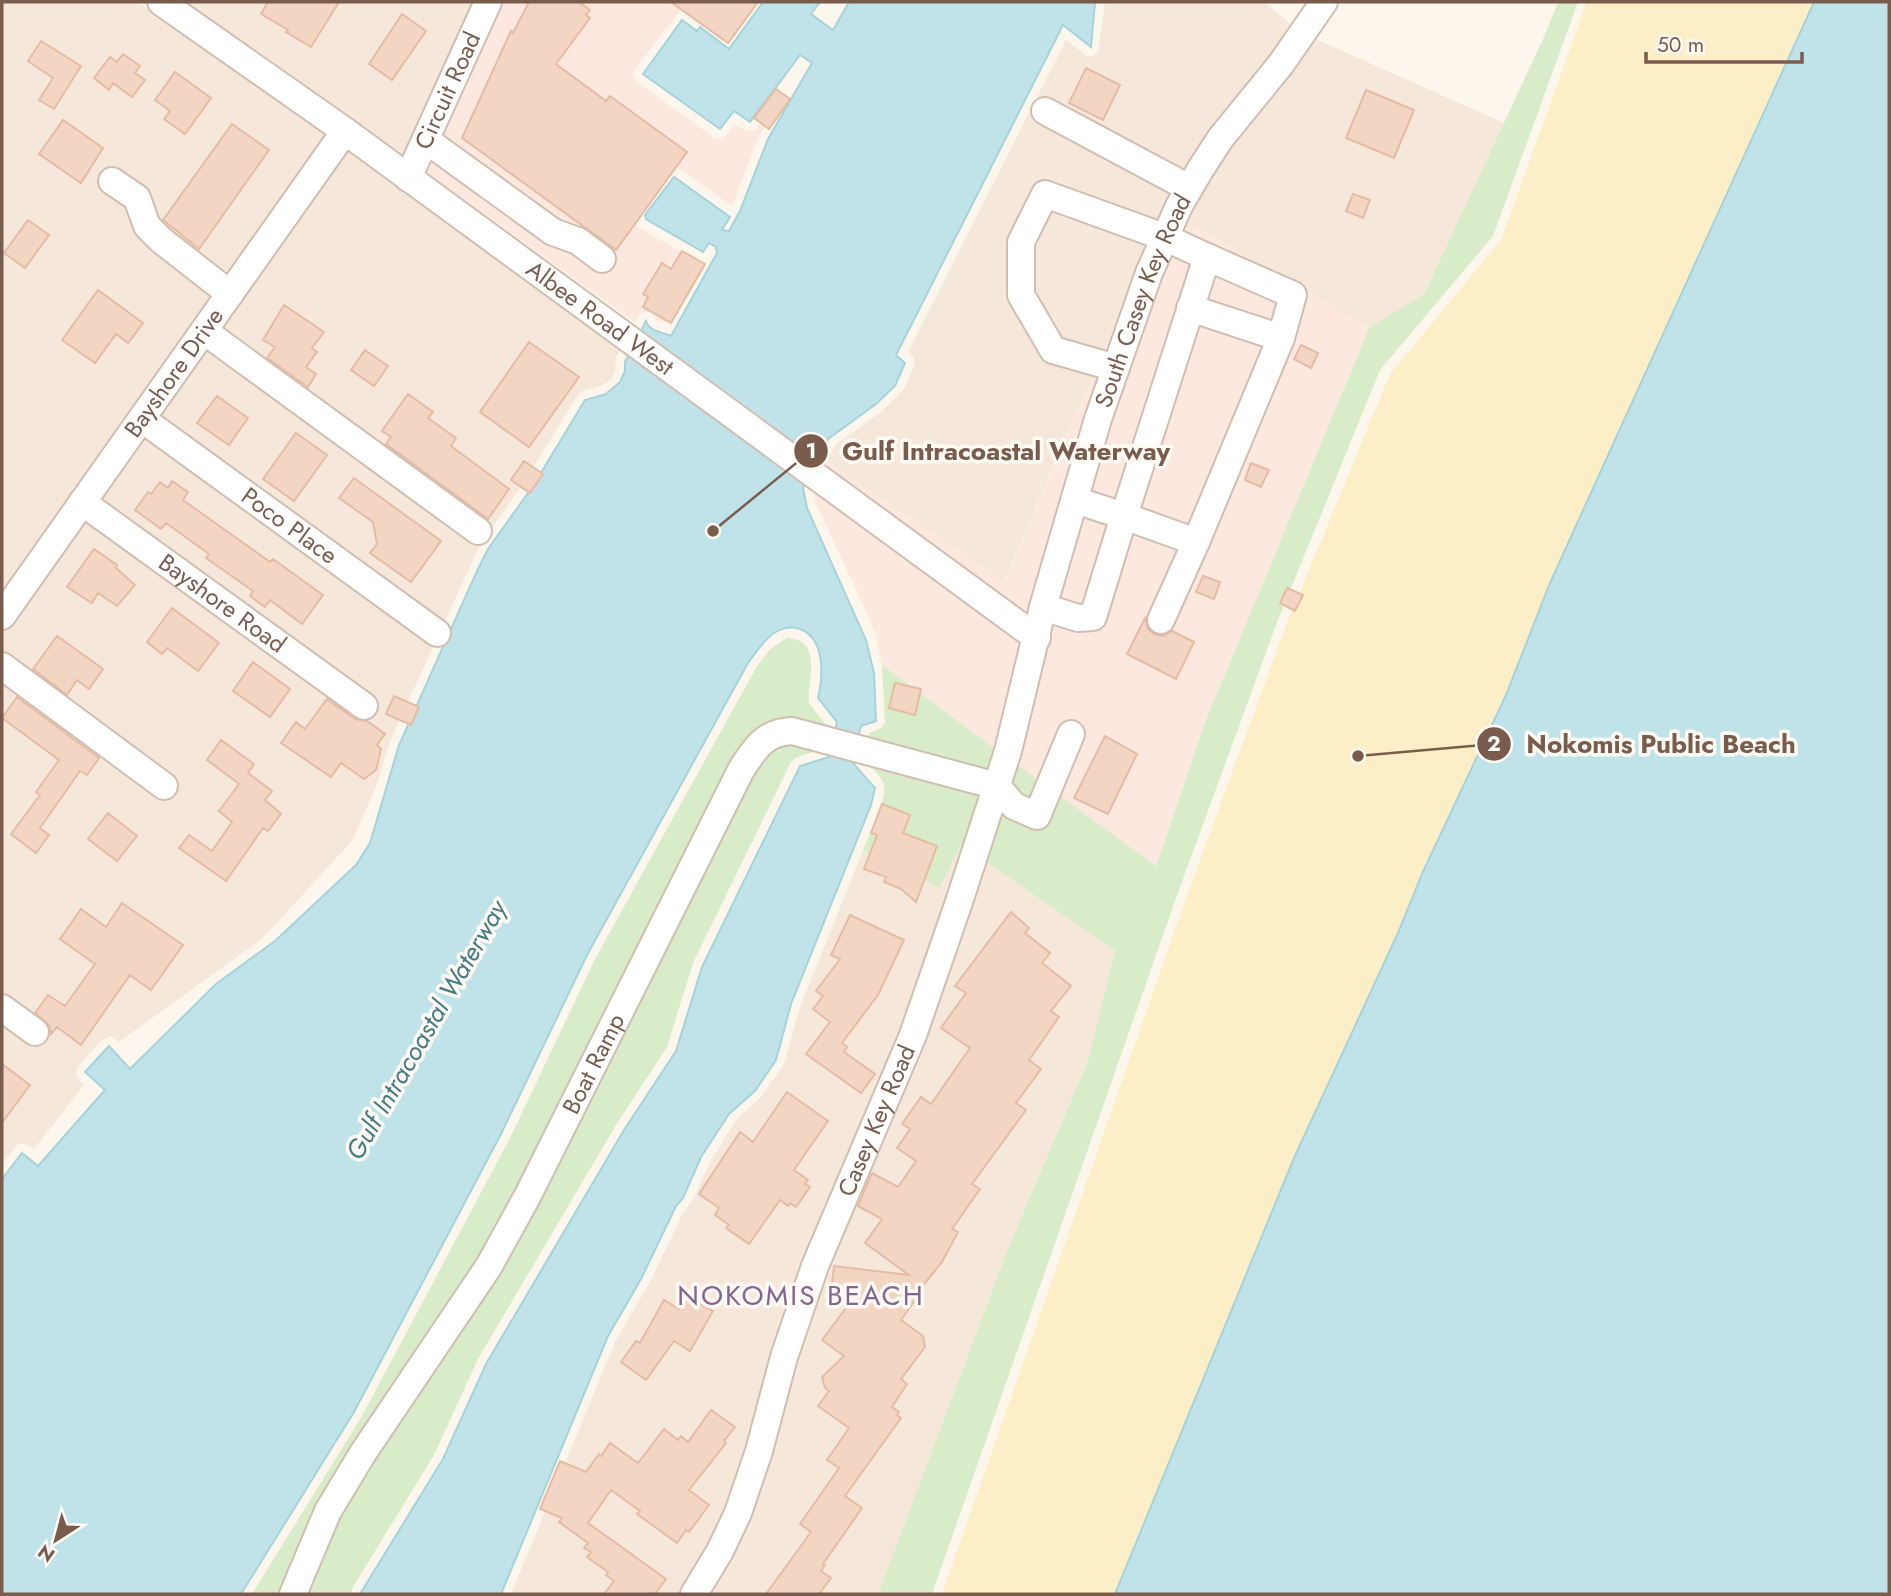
<svg xmlns="http://www.w3.org/2000/svg" width="1891" height="1596" viewBox="0 0 1891 1596" font-family="Jost,sans-serif">
	<style>
		.residential { fill: #f5e8da }
		.commercial { fill: #fde8e0 }
		.green { fill: #d8ecc9 }
		.sand { fill: #fcefc7 }
		.water { fill: #bfe3e8; stroke: #a5d3da; stroke-width: 2 }
		.building { fill: #f3d5c3; stroke: #e6bba3; stroke-width: 2 }
		.lines { fill: none; stroke-linecap: round; stroke-linejoin: round }
		.minor-casing { stroke: #d1beb0; stroke-width: 30 }
		.minor { stroke: #fff; stroke-width: 26 }
		.labels { text-anchor: middle; stroke-width: 7; stroke-linejoin: round; paint-order: stroke }
		.street-label { font-size: 24px; fill: #7a5c4d; stroke: #fffaf3 }
		.water-label { font-size: 26px; font-style: italic; fill: #437c86; stroke: #fffaf3 }
		.quarter-label { font-size: 28px; letter-spacing: 2px; fill: #846695; stroke: #fffaf3 }
		.leader { fill: none; stroke: #7a5c4d; stroke-width: 2.5 }
		.callout-dot { fill: #7a5c4d; stroke: #fffaf3; stroke-width: 2.5 }
		.mark-label { font-size: 21px; text-anchor: middle; font-weight: bold; fill: #fff }
		.callout-label { font-size: 26px; text-anchor: middle; font-weight: bold; fill: #7a5c4d; stroke: #fffaf3; stroke-width: 7; stroke-linejoin: round; paint-order: stroke }
	</style>
	<rect width="100%" height="100%" fill="#fdf6ec"/>
	<!-- residential -->
	<path class="residential" d="M3 2H136L159 14 330 134 2 598Z
		M183 2H485L415 164Z
		M1105 2H1264L1302 33 1504 123 1424 294 1369 328 1165 210 1004 582 827 462 835 445 882 411 904 389 915 363 913 357 908 352 1066 40 1087 56H1093L1098 52Z
		M347 147 621 349 616 357 615 371 612 378 603 385 582 391 577 396 525 481 480 545 390 741 377 784 352 841 262 939 119 1042 111 1036 102 1040 77 1068V1077L84 1085 34 1149 25 1143 17 1145 2 1164V635Z
		M961 845 965 848 903 1032 728 1509 682 1594H511L616 1340 650 1282 684 1211 692 1202 711 1160 736 1120 762 1096 784 1064 800 1007 863 850 939 888Z
		M984 861 1115 950 1088 1061 1009 1246 878 1594H707L795 1359 826 1269Z"/>
	<!-- commercial -->
	<path class="commercial" d="M485 2H752L727 35 686 10 680 11 636 68 633 74 637 82 716 139 724 137 735 124 747 131 755 130 786 90 759 136 732 206 680 169 674 167 636 221 638 227 702 263 667 323 656 320 654 314 649 311 640 314 635 322 415 164Z
		M1165 209 1369 328 1205 722 1155 867 1015 763 1047 642 1052 635 824 467 827 462 1005 582Z
		M814 490 1024 644 997 750 882 665 876 636 866 611 816 504Z"/>
	<!-- green -->
	<path class="green" d="M1558 2H1578L1493 236 1380 370 1276 625 1175 901 932 1594H878L1009 1246 1088 1061 1115 950 984 861 1015 763 1156 866 1205 722 1369 328 1424 294 1544 37Z
		M787 638C824 640 807 680 809 703L826 725 821 749 795 758 791 762 693 963 667 1047 616 1125 478 1359 434 1455 353 1587 351 1594H252L362 1416 510 1138 595 959 756 668 769 650Z
		M882 665 997 750 965 848 961 846 939 888 863 850C869 835 887 800 884 785 882 776 869 766 862 759L869 733 881 728 885 723Z"/>
	<!-- sand -->
	<path class="sand" d="M1587 2H1814L1550 583 1506 695 1422 874 1398 933 1294 1158 1115 1594H942L1184 904 1285 628 1390 374 1501 240Z"/>
	<!-- water -->
	<path class="water" d="M763 2H820L811 14 833 30 849 2H1095L1091 47 1063 25 896 355 905 363 895 386 876 404 828 439 803 488 807 508 866 640 874 673 876 721 861 726 852 762 875 788 871 805 791 1004 776 1060 755 1091 729 1114 701 1157 683 1198 676 1206 641 1279 608 1336 501 1594H360L443 1459 486 1364 624 1130 676 1051 702 967 800 766 829 757 837 722 818 698C823 677 826 639 800 629 791 626 782 628 774 633 763 641 756 652 748 663L587 955 501 1134 354 1412 241 1594H2V1179L22 1153 38 1166 105 1090 85 1072 109 1046 130 1069 216 984 275 941 356 865 370 843 399 745 477 571 488 549 533 486 585 400 606 394 620 382 625 371V362L646 321C650 332 662 332 671 336L717 253 716 247 709 243 703 252 646 219 645 215 674 177 730 217 722 230 729 231 740 211 768 139 812 63 800 55 750 122 734 111 720 129 643 74 682 20 697 31 700 27 729 49Z
		M1814 2H1889V1594H1115L1294 1158 1398 933 1422 874 1506 695 1550 583Z"/>
	<!-- building -->
	<path class="building" d="M268 2H339L311 47 286 32 288 30 261 14Z
		M529 2H579L590 10 586 15 590 18 556 64 606 101 610 96 687 152 616 250 462 138 511 31 513 33Z
		M671 2H758L728 43Z
		M402 14 426 31 392 80 369 64Z
		M41 41 81 66 54 109 39 100 53 78 28 61Z
		M123 54 140 66 135 73 145 80 132 97 113 83 109 90 94 78 110 57 117 62Z
		M1086 68 1120 85 1103 120 1069 103Z
		M175 72 211 98 185 134 164 119 170 111 155 100Z
		M776 89 790 99 769 129 754 118Z
		M1366 90 1414 110 1394 158 1346 138Z
		M63 120 103 148 81 183 39 154Z
		M232 124 269 150 199 249 163 220Z
		M1353 194 1370 200 1363 218 1346 211Z
		M28 220 49 235 25 268 4 253Z
		M682 251 705 264 671 323 643 307 648 297 643 294 662 263 671 269Z
		M98 290 143 323 128 343 116 334 95 363 62 340Z
		M284 305 324 332 312 348 317 352 306 367 316 374 308 387 267 358 275 347 263 340Z
		M529 342 579 377 529 447 480 412Z
		M1301 345 1318 353 1311 368 1294 359Z
		M365 350 388 366 374 386 351 370Z
		M408 394 433 412 428 418 456 438 451 446 509 489 488 519 386 444 391 437 382 431Z
		M217 396 248 418 229 445 197 423Z
		M296 433 327 455 294 501 263 479Z
		M524 461 543 474 530 493 511 480Z
		M1251 463 1269 470 1261 487 1245 480Z
		M354 478 441 541 411 582 370 553 377 544 373 522 339 498Z
		M172 481 188 492 183 500 270 562 273 559 323 595 302 624 270 600 265 607 250 596 253 591 206 558 209 554 166 523 161 529 135 510 148 492 151 494 160 482 168 488Z
		M94 549 117 565 116 568 135 585 117 606 98 593 92 603 67 587Z
		M1203 576 1220 582 1214 599 1196 592Z
		M1287 588 1303 595 1295 611 1280 603Z
		M172 608 219 643 198 671 167 648 162 654 147 642Z
		M1145 618 1148 629 1154 634 1163 636 1172 631 1194 642 1176 679 1127 654Z
		M57 636 103 669 89 689 77 680 67 695 33 669Z
		M253 662 290 689 270 717 233 691Z
		M895 683 921 689 915 715 889 708Z
		M394 696 419 707 411 725 386 714Z
		M17 697 99 758 87 775 80 771 40 828 49 835 36 853 11 834 40 795 36 792 59 760 2 718Z
		M327 699 355 719 367 721 385 734 377 745 381 749 376 770 364 779 341 763 331 777 281 743 296 722 305 729Z
		M1105 736 1137 754 1108 814 1074 798Z
		M221 740 254 764 248 773 272 791 265 800 281 814 268 831 263 828 226 881 179 848 189 835 212 851 232 822 219 811 239 784 207 760Z
		M882 804 910 815 903 833 937 846 916 902 901 889 884 882 886 877 864 869 877 835 871 833Z
		M108 813 137 836 117 861 88 839Z
		M122 903 183 945 151 990 130 975 81 1045 57 1027 51 1034 49 1025 35 1013 48 995 65 1006 95 964 60 939 81 909 106 927Z
		M1011 912 1029 928 1025 933 1050 953 1042 963 1071 986 1051 1011 1059 1017 1029 1060 1041 1069 1016 1103 1026 1110 972 1184 980 1189 952 1229 958 1232 942 1262 921 1288 923 1289 901 1320 923 1336 925 1347 901 1379 907 1384 892 1407 899 1412 897 1415 901 1418 845 1496 862 1508 823 1564 825 1565 821 1571 831 1578 819 1594H766L811 1532 800 1524 839 1468 827 1460 849 1428 818 1406 829 1391 825 1388 822 1377 844 1356 822 1340 846 1308 831 1293 834 1266 909 1275 865 1243 882 1219 858 1206 872 1173 898 1187 916 1161 897 1148 910 1129 902 1124 921 1097 931 1104 970 1048 941 1028 966 993 955 986Z
		M850 915 904 940 878 995 842 1043 847 1047 844 1052 875 1074 861 1093 806 1054 830 1022 813 1009 823 996 816 991 840 959 831 955Z
		M2 1064 30 1085 2 1123Z
		M787 1092 828 1121 794 1170 808 1180 805 1184 810 1187 796 1207 790 1203 788 1206 780 1200 749 1244 726 1228 729 1225 715 1215 719 1208 699 1194 740 1132 753 1142Z
		M686 1296 713 1311 690 1351 674 1341 646 1380 621 1362 636 1341 640 1343 664 1300 679 1309Z
		M711 1410 735 1427 724 1441 726 1443 689 1490 709 1505 689 1532 686 1530 677 1543 637 1514 640 1511 611 1490 588 1523 666 1579 655 1594H604L614 1581 606 1575 608 1572 587 1557 591 1552 584 1548 588 1543 559 1522 562 1518 540 1509 560 1461 586 1472 599 1454 601 1456 610 1443 638 1463 664 1429 678 1440 681 1436 688 1442Z"/>
	<g class="lines">
		<defs>
			<g id="minor">
				<path id="s1" d="M161 2 345 131 1037 638"/>
				<path d="M1045 111 1189 188"/>
				<path d="M426 140 553 232 578 241 602 259"/>
				<path id="s2" d="M408 178 488 2"/>
				<path d="M112 181 137 198 147 226 161 240 230 294"/>
				<path d="M1207 257 1293 295 1281 338"/>
				<path d="M204 331 478 531"/>
				<path id="s3" d="M142 419 437 633"/>
				<path d="M1075 500 1124 516 1207 257 1164 237 1045 194 1021 242V295L1053 350 1116 368"/>
				<path id="s4" d="M82 502 364 706"/>
				<path d="M1043 607 1078 618 1093 617 1124 516 1196 542 1281 338 1190 308"/>
				<path id="s5" d="M2 616 345 131"/>
				<path d="M1161 620 1196 542"/>
				<path d="M2 666 164 786"/>
				<path d="M2 1008 35 1032"/>
				<path id="s6" d="M293 1594 328 1511 363 1453 489 1266 527 1197 741 770C755 748 765 732 792 731L997 786 1014 806 1037 816 1071 734"/>
				<path id="s7" d="M694 1594 720 1551 738 1513 759 1451 784 1357 815 1266 913 1035 959 902 1008 751 1043 607 1098 419 1149 273 1179 206 1200 170 1220 139 1281 64 1324 2"/>
			</g>
		</defs>
		<!-- minor casing -->
		<use href="#minor" class="minor-casing"/>
		<!-- minor -->
		<use href="#minor" class="minor"/>
	</g>
	<g class="labels">
		<!-- street labels -->
		<g class="street-label">
			<text dy="8" stroke="none"><textPath href="#s2" startOffset="96">Circuit Road</textPath></text>
			<text dy="8" stroke="none"><textPath href="#s7" startOffset="1372">South Casey Key Road</textPath></text>
			<text dy="8" stroke="none"><textPath href="#s1" startOffset="541">Albee Road West</textPath></text>
			<text dy="8" stroke="none"><textPath href="#s5" startOffset="298">Bayshore Drive</textPath></text>
			<text dy="8" stroke="none"><textPath href="#s3" startOffset="182">Poco Place</textPath></text>
			<text dy="8" stroke="none"><textPath href="#s4" startOffset="173">Bayshore Road</textPath></text>
			<text dy="8" stroke="none"><textPath href="#s6" startOffset="611">Boat Ramp</textPath></text>
			<text dy="8" stroke="none"><textPath href="#s7" startOffset="509">Casey Key Road</textPath></text>
		</g>
		<!-- water labels -->
		<g class="water-label">
			<text transform="translate(426 1030) rotate(-60)" y="9">Gulf Intracoastal Waterway</text>
		</g>
		<!-- quarter labels -->
		<g class="quarter-label">
			<text x="801" y="1305">NOKOMIS BEACH</text>
		</g>
	</g>
	<!-- callouts -->
	<path class="leader" d="M713 531L811 451M1358 756L1494 744"/>
	<g class="callout-dot">
		<circle cx="713" cy="531" r="7"/>
		<circle cx="1358" cy="756" r="7"/>
		<circle cx="811" cy="451" r="18"/>
		<circle cx="1494" cy="744" r="18"/>
	</g>
	<g class="mark-label">
		<text x="811" y="458">1</text>
		<text x="1494" y="751">2</text>
	</g>
	<g class="callout-label">
		<text x="1006" y="460">Gulf Intracoastal Waterway</text>
		<text x="1661" y="753">Nokomis Public Beach</text>
	</g>
	<!-- border -->
	<rect width="1891" height="1596" fill="none" stroke="#7a5c4d" stroke-width="7"/>
	<!-- north arrow -->
	<g transform="translate(56 1540) rotate(216)" stroke="#fffaf3" stroke-width="5" paint-order="stroke">
	<path d="M0-5L12 26L0 18L-12 26Z" fill="#7a5c4d"/>
	<text y="-10" font-size="19" font-weight="bold" text-anchor="middle" fill="#7a5c4d">N</text>
	</g>
	<!-- scale -->
	<path d="M1646 52v10h156v-10" fill="none" stroke="#7a5c4d" stroke-width="3.5"/>
	<text x="1657" y="52" font-size="21" fill="#7a5c4d" stroke="#fffaf3" stroke-width="5" paint-order="stroke">50 m</text>
</svg>
